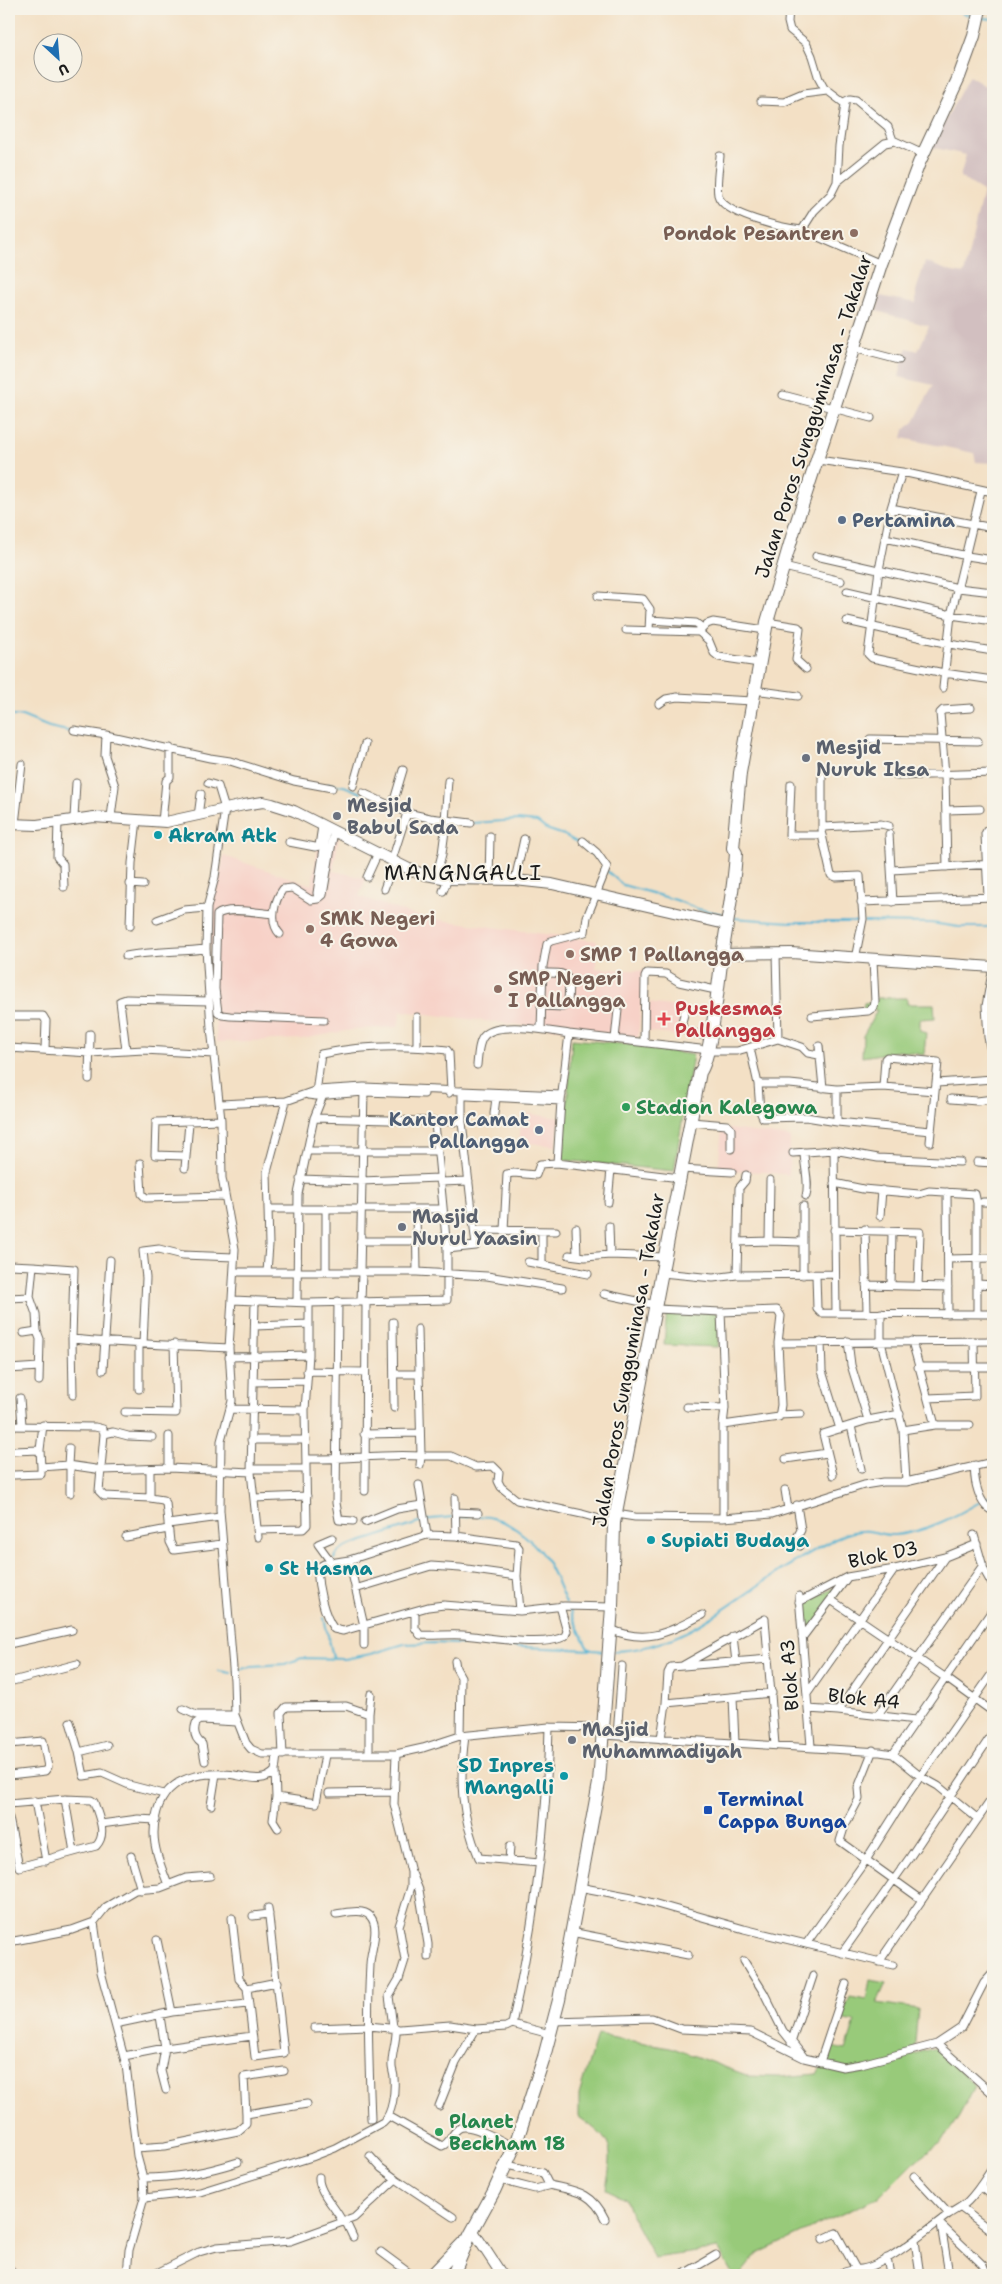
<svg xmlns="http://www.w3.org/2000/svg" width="1002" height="2284" viewBox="0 0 1002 2284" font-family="'Shantell Sans',sans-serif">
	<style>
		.built { fill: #f7d1c7 }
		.industrial { fill: #d2bfc0 }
		.green { fill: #98ca7a; stroke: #5a734b }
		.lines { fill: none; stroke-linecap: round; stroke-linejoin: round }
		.stream { stroke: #54b4d3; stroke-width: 2 }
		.street-casing { stroke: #676157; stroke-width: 9 }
		.secondary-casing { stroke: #676157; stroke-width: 12 }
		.primary-casing { stroke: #676157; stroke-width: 12 }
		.highway-casing { stroke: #676157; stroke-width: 14 }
		.street { stroke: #fff; stroke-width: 7 }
		.secondary { stroke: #fff; stroke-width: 10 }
		.primary { stroke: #fff; stroke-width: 10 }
		.highway { stroke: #fff; stroke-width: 12 }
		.education-dot { fill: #8d6e63; stroke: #f7f3e8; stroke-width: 2 }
		.service-dot { fill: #5c6f8a; stroke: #f7f3e8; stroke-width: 2 }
		.worship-dot { fill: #6b7280; stroke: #f7f3e8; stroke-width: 2 }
		.culture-dot { fill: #0f9aa8; stroke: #f7f3e8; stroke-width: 2 }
		.health-dot { fill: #e0444e; stroke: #f7f3e8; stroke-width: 2 }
		.leisure-dot { fill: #2e9e5b; stroke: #f7f3e8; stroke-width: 2 }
		.transit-dot { fill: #1a4fb4; stroke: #f7f3e8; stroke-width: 2 }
		.labels { text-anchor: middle; stroke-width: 4; stroke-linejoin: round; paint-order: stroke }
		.education-label { font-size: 19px; font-weight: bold; fill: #785e54; stroke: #f7f3e8; text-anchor: start }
		.street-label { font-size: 19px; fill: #1c1c1c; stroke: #f7f3e8 }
		.service-label { font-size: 19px; font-weight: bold; fill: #4e5e75; stroke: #f7f3e8; text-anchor: start }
		.worship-label { font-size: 19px; font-weight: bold; fill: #5b616d; stroke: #f7f3e8; text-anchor: start }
		.culture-label { font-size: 19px; font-weight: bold; fill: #0d838f; stroke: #f7f3e8; text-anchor: start }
		.health-label { font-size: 19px; font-weight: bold; fill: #be3a42; stroke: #f7f3e8; text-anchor: start }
		.leisure-label { font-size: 19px; font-weight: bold; fill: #27864d; stroke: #f7f3e8; text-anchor: start }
		.transit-label { font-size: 19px; font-weight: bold; fill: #164399; stroke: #f7f3e8; text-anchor: start }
		.quarter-label { font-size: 21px; letter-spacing: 1px; fill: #1c1c1c; stroke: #f7f3e8 }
	</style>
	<rect width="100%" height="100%" fill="#f7f3e8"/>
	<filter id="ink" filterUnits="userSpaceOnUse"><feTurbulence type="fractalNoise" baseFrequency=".02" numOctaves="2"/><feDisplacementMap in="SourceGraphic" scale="10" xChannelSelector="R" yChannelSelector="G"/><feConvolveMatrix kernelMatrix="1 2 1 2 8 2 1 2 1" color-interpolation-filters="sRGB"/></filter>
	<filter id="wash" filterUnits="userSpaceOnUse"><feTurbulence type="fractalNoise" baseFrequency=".0096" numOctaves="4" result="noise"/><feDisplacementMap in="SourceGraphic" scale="20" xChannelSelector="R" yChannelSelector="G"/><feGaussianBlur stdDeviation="1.12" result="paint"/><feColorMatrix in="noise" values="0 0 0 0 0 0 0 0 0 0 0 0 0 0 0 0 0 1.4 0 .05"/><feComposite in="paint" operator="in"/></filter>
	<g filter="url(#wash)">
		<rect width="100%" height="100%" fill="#f3e0c5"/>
		<!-- built -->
		<path class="built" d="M321 828 339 836 333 871 366 878 359 896 410 914 440 920 597 941 596 968 644 971 638 1038 590 1031 551 1028 545 1025 537 1027 401 1011 398 1027 356 1029 302 1039 217 1042 210 945 211 912 224 856 312 885Z
			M650 1003 683 1008 678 1036 645 1031Z
			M522 1113 560 1118 556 1146 519 1142Z
			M722 1128 790 1137 789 1175 765 1172 718 1171Z"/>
		<!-- industrial -->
		<path class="industrial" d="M969 76 993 91V463L976 462 974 453 902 438 904 430 914 422 933 385 899 377 903 358 907 348 918 351 929 326 877 311 880 296 916 303V291L925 262 952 272 964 274 983 191 960 177 966 155 931 147Z"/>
		<!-- green -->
		<path class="green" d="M877 998H907V1004H934L935 1018 920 1019V1031L926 1033 924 1055 899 1051 862 1057 863 1036 877 1010H863L864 1003 875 1001Z
			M572 1039 633 1045 693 1055 674 1171 563 1160Z
			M667 1309 720 1313 718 1347 664 1345Z
			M846 1582 806 1642 803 1603Z
			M870 1980 886 1983 877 2003 918 2009 914 2054 935 2048 975 2086 959 2116 942 2142 914 2162 880 2196 757 2254 740 2275H733L718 2249 654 2258 631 2215 625 2198 606 2189C613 2146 615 2143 579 2117V2095L597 2035 670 2047 749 2076 779 2077 817 2074 833 2047 846 2050 855 2022 840 2019 850 1997 866 2000Z"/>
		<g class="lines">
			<!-- stream -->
			<path class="stream" d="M958 9 964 14 974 16
				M983 18 993 19
				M9 716H22L49 727 72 732
				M328 784 344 786 361 793
				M473 823 517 820 537 822 546 829 564 835 580 844 597 858
				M607 871 623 885 676 900 698 909 723 914
				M734 918 790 922H859
				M864 922 931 923 959 927H993
				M985 1499 993 1494
				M478 1516C493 1516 505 1521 517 1530 547 1551 552 1571 566 1603
				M458 1517 471 1516
				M334 1559 339 1551 345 1547 431 1519 453 1517
				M568 1607 587 1647 592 1650 604 1651
				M324 1618 333 1657
				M614 1651C674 1649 716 1615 762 1583 787 1566 812 1551 839 1537 848 1533 858 1530 868 1531 877 1532 886 1536 895 1535 926 1532 954 1517 980 1502
				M219 1671 231 1673
				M235 1671 252 1666 285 1664 302 1658 345 1659 371 1654 404 1644 434 1643 592 1650"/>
		</g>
	</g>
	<g filter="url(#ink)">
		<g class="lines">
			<defs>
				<path id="street" d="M789 9 788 22 790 30 806 43 812 56 819 79 824 88 845 104 839 146 837 182
					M761 101 784 102 803 94 827 91
					M844 102 850 99 856 100 888 127 893 140
					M720 156C719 168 716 183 718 195 723 215 783 228 802 230L814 211 831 194 837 182 885 143 895 141 923 154
					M802 230 881 264
					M853 348 899 360
					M783 395 871 418
					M818 460 902 472 993 492
					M902 472 891 508 879 570 868 654 872 658 944 673 993 680
					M891 508 993 528
					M885 538 967 556 993 560
					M816 556 958 588 993 592
					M784 567 841 581
					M847 591 951 615 993 621
					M598 596 643 599 650 609 649 631
					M650 620 696 623 700 626V631
					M847 621 949 644 993 651
					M767 622 798 627 800 629 796 660 806 669
					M626 630 699 632 707 624 713 622 765 630
					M699 632 709 641 714 653 719 657 759 663
					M943 688 951 615 981 491
					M754 690 798 696
					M659 704 666 699 677 697 753 701
					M74 730 106 735
					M870 739 978 741
					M897 776 993 773
					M208 783 218 786 225 809 215 877 207 908 206 949 211 1028 221 1120 222 1178 235 1249 229 1348 232 1401 221 1441 220 1510 234 1680 235 1715 246 1743 251 1749 262 1754H396L423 1748 460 1736 549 1727 604 1728
					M791 784 789 835H822L831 875 836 877 860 876 863 919 855 959
					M353 786 365 744
					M363 793 407 813
					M392 807 403 770
					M946 810 980 809
					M198 816 201 794
					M111 817 115 786 105 756 106 735 210 758 230 761 294 781 332 788
					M74 818 76 783
					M445 820 448 781
					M58 821 57 857 63 864 64 887
					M162 822 166 781 170 777V748
					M15 824 22 764
					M823 827 881 824 889 826
					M822 830V771
					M889 834 893 902
					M289 842 315 847 319 846 322 826
					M392 860 407 813 430 818 471 823
					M947 867 945 775 940 713 943 710 971 708
					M892 870 993 864
					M367 877 378 853
					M436 877 442 854 446 823
					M489 880 490 836
					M515 880 524 839
					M130 884 143 885
					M384 889 394 861
					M443 891 448 879
					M988 897 985 834 987 830H993
					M318 899 317 893 327 829
					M861 902 993 897
					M273 914C260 913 226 906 217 915L215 989 218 1012 222 1015 230 1016 324 1020
					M157 920 184 910 207 908
					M130 926 132 863 137 820
					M280 934C269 923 274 901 283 889L292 888 311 900 318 899 323 895 334 831
					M776 953 778 1039
					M126 956C153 951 179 952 206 949
					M993 967 986 1006 988 1037 993 1061
					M541 1006 563 1007 568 1003C569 976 573 972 543 973
					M686 1007 682 1022 683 1029 688 1032 703 1035
					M9 1016H43L46 1021 45 1049
					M812 1016 868 1011 874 1007 875 1002 873 960
					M541 1029 543 966 547 944 551 941 585 932 587 917 607 867 597 853 583 841
					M569 1034 700 1049
					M615 1039 618 1010
					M644 1042 645 977 647 973 666 974 679 982 711 989
					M819 1046 823 1088
					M417 1047V1017
					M9 1048 90 1053 144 1050 214 1054
					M750 1048 758 1084 760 1111 763 1118 806 1117 837 1122V1089
					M126 1050 120 1001 126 999 209 1001
					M707 1051H737L778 1039 802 1047 808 1053 819 1055
					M477 1065C478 1056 478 1041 485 1035 500 1021 550 1031 569 1034L561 1101 557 1163 680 1178
					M89 1079 90 1034
					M937 1083 993 1079
					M758 1084H790L837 1089 883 1087 935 1091
					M883 1087 885 1059 887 1057 938 1062 930 1142
					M316 1093 321 1054C363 1045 404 1045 447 1050L449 1053 451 1090 449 1093
					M308 1095 316 1096 364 1092 424 1094
					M467 1096 561 1101
					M951 1099 977 1101 993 1099
					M220 1104 286 1101 317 1090 364 1087 562 1095
					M494 1114 496 1098
					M314 1118 462 1122
					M691 1122 727 1125 731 1129V1149
					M837 1122 931 1131
					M834 1150 836 1313
					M307 1151H437
					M804 1152C804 1167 810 1182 806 1196
					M793 1153 834 1150 878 1158 960 1162
					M185 1156 155 1155 156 1122 221 1120
					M977 1162 993 1163
					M140 1163 142 1194 146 1198 225 1196
					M185 1168 189 1123
					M681 1169 732 1172
					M300 1179 361 1181 439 1178
					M440 1182 469 1181
					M834 1183 863 1189 919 1194 929 1191 975 1194 977 1203V1314
					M947 1192 948 1314
					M608 1202 611 1169
					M983 1202H993
					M803 1206V1275
					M326 1208V1272
					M269 1209H442
					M416 1209 417 1272
					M880 1216 882 1190
					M609 1226 610 1255
					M576 1228 577 1256
					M865 1229 867 1312
					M475 1230 556 1231
					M504 1230 507 1174 514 1173 536 1175 540 1164 557 1163
					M834 1230 920 1232 918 1286
					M360 1241H416
					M769 1241 803 1242
					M738 1242 769 1241 770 1180
					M447 1249 476 1246 462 1122V1091
					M569 1255 585 1257 610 1255 665 1257
					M948 1259 993 1258
					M528 1262 588 1274
					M9 1265 33 1266
					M542 1265V1231
					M234 1272H417L487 1276 562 1288
					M267 1272 269 1245 267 1172 286 1101
					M360 1272 364 1090
					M662 1273 713 1278 737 1275 835 1274
					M737 1275 739 1188 745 1181 746 1175
					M816 1275 817 1309 821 1313 993 1314
					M978 1284 993 1285
					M866 1285 948 1287
					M891 1285 892 1232
					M604 1294 656 1305
					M9 1298 30 1297
					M233 1300 309 1303V1355L305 1410 307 1525 303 1529 257 1530
					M255 1301 251 1472 258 1537
					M338 1301 336 1503 339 1520 353 1521
					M361 1301 362 1273
					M297 1302 298 1194 314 1118 324 1093
					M309 1303 447 1300V1249L435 1123
					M656 1309 721 1312 777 1310 781 1316 778 1343
					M721 1312 725 1408 723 1425
					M881 1313V1342L903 1430 906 1482
					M393 1322 394 1408
					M255 1326 309 1324
					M418 1329 421 1456H451L476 1467 493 1466 499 1472 498 1481 501 1487 517 1500 582 1514 614 1523
					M24 1333 37 1331
					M72 1339 73 1395
					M848 1341 851 1365 868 1420
					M912 1341 935 1425
					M821 1342 822 1371 840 1429
					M143 1344 146 1278 143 1251 159 1249 183 1255 234 1257
					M229 1357 309 1355
					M918 1367H993
					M9 1369 39 1367
					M103 1370 110 1260
					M307 1371 365 1372
					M394 1374H419
					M39 1381 40 1339 37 1331 36 1314 30 1297 33 1266 74 1269 72 1339C124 1344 177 1345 229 1348
					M254 1382 306 1381
					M139 1389V1344
					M20 1398 22 1425
					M928 1398 975 1396 974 1341
					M687 1407 725 1408
					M231 1409 305 1410
					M125 1412 176 1413 174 1344
					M779 1415 801 1414
					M43 1425 40 1450 41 1467 68 1465 102 1470 169 1468 251 1472
					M9 1426 95 1427 103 1429 104 1434 99 1491 104 1496 150 1498V1469
					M851 1426 861 1469
					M903 1430 935 1425H970
					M104 1434 113 1432 128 1436 152 1437
					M364 1434 420 1433
					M251 1440H306
					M13 1451 40 1450
					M306 1459C345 1460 383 1453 421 1456L420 1465
					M786 1459 827 1453
					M68 1465 69 1448
					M975 1465C973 1479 979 1506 993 1511
					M169 1468V1436
					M251 1469H306
					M14 1475 41 1474V1467
					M833 1475 823 1434 868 1420 900 1414
					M419 1485 427 1535
					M785 1490 788 1509
					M365 1491 366 1301
					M70 1493V1465
					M150 1498 163 1500 166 1503 170 1542 174 1550 222 1544
					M254 1498 307 1496
					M455 1498 456 1536
					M797 1505 801 1530 796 1539 800 1546
					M455 1512 478 1513
					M616 1514 635 1517 723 1518 772 1514 864 1485 883 1482H906L993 1462
					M723 1518V1425L779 1417 781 1405 778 1343 993 1341
					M365 1522 397 1509 422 1505
					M168 1524 220 1517
					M974 1535 984 1570 993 1586
					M126 1537 168 1529
					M349 1560 364 1626V1645
					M331 1562 318 1544 332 1538
					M355 1589 431 1566 460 1568 517 1576
					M799 1596 811 1746
					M831 1600 946 1678 993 1712
					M799 1602 847 1577 895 1569 945 1557 977 1544
					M415 1611V1628L420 1635C434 1636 449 1634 463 1635 487 1637 545 1648 565 1636L567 1631 560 1606
					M520 1611 517 1576 519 1548 516 1544 456 1536 427 1535 349 1560 324 1564 317 1568C318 1587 323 1614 334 1629L343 1631 428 1607 444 1605 520 1611 564 1606 612 1607
					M610 1629C647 1645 669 1632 702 1615
					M733 1636 736 1662
					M802 1638 847 1578
					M9 1644 72 1630
					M769 1659 671 1667 668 1673 666 1703 772 1693
					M455 1661 456 1668 461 1677 460 1736
					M682 1666 765 1619 775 1745
					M9 1682 77 1664
					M807 1694 895 1569
					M733 1697 735 1743
					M183 1709 196 1715H235
					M808 1709 838 1711 916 1720
					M838 1711 945 1557
					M369 1714 371 1694
					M877 1716 983 1565
					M70 1722 79 1752 107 1745
					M603 1735 880 1752 893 1754 920 1776 938 1786 978 1819
					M465 1736C459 1782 461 1815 479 1858L540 1863
					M617 1736 622 1666
					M661 1739 666 1703
					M9 1744 43 1741 48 1767 45 1771 9 1775
					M873 1750 858 1788 859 1799 845 1825 840 1841 922 1900
					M79 1752 84 1776 102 1773 129 1785 164 1794
					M893 1754 993 1609
					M283 1755 281 1713 286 1707 346 1706 369 1714V1754
					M205 1761 202 1744C195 1739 193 1732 196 1723L201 1720 237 1722
					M275 1771 276 1797 316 1803 325 1755
					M329 1793 394 1792
					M276 1797 273 1820 278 1828
					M65 1799 74 1852
					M35 1801 46 1861
					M9 1804 65 1799 91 1800 94 1802C98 1816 108 1834 96 1846L19 1867 9 1818
					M211 1805 216 1774
					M101 1824 138 1819 156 1820
					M131 1856 141 1890
					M509 1861 510 1846
					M412 1873 419 1890 428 1944V1957
					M168 1885C162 1868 154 1851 154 1833 155 1787 183 1772 225 1774 241 1774 262 1786 275 1771L277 1755
					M579 1887 632 1897 744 1929 893 1965
					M268 1908 284 2053 255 2057 247 1988 277 1982
					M336 1914C346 1913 362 1908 370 1916 381 1928 370 1950 370 1965 367 2016 369 2067 371 2119
					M253 1916 269 1914
					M232 1918 239 1979 247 1988
					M571 1932 688 1955
					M157 1940 172 2012
					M9 1942 72 1930 94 1922
					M806 1944 866 1860 906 1797 993 1672
					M842 1953 910 1857 993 1733
					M744 1961 764 1993 783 2031 803 2056
					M879 1962 993 1797
					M993 1973 984 1983 961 2028 937 2044 993 2094
					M160 2016 165 2048 161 2071 166 2090
					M554 2021 652 2018 681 2029 751 2032 804 2058 843 2067 861 2064 937 2044
					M115 2024 172 2012 247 2004
					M512 2024 550 2034
					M393 2027 389 1996 399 1979 405 1960 399 1926 411 1887V1872L394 1804 396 1754
					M314 2028 368 2026 400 2029 450 2025 476 2029 506 2027 512 2024C534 1926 547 1828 549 1727
					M791 2043 813 1976
					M124 2056 165 2048 252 2036
					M820 2062 846 1984
					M439 2106 456 2063 476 2029
					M246 2114 244 2077 284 2071
					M392 2118 442 2146C450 2143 451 2134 458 2129 468 2121 504 2142 514 2147
					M136 2148 165 2146 238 2131 246 2124V2114L307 2104
					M370 2156 381 2168 396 2179
					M507 2165 543 2173 549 2185C575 2191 592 2191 605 2219
					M914 2176 949 2214
					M319 2177C318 2192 335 2206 342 2221
					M143 2178C176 2178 207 2172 238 2162
					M500 2180 535 2189 551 2185
					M980 2186 993 2196
					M144 2198 200 2192 312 2157 335 2148 383 2122C393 2114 395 2090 394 2078 394 2074 392 2070 392 2067 391 2054 397 2041 396 2028
					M961 2208 993 2232
					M345 2220 353 2237
					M939 2223 983 2265 987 2275
					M941 2225 949 2274
					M823 2239 836 2233 856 2269C879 2272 929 2228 949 2214 955 2210 962 2207 968 2201 978 2191 985 2179 993 2167
					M915 2241 920 2275
					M381 2252 412 2275
					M887 2258 890 2275
					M9 2274 11 2270
					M127 2275 129 2250 144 2198 143 2178 137 2156 126 2065 101 1972 94 1922 106 1907 135 1890 160 1888 186 1878 210 1876
					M153 2275 199 2252 217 2247 290 2241 354 2218 396 2179 453 2217
					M682 2275 716 2255
					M833 2275 856 2269"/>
				<path id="secondary" d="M722 954 791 953 993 967
					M473 2231 502 2275"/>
				<path id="primary" d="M9 824 37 825 94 817 166 822 244 805 263 802 272 804 294 811 409 869 426 875 448 879 515 880 552 884 721 923"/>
				<path id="highway" d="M733 848 740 773 767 622 795 527 881 264 919 163 959 77 974 36 980 9
					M432 2275 465 2241
					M453 2275 470 2235 494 2191 516 2143 544 2057 559 2000 599 1783 612 1607 614 1523 700 1072C711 1060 719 977 722 956 727 922 734 888 736 853L733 848"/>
			</defs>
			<!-- street casing -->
			<use href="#street" class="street-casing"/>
			<!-- secondary casing -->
			<use href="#secondary" class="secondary-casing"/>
			<!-- primary casing -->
			<use href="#primary" class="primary-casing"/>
			<!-- highway casing -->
			<use href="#highway" class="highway-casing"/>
			<!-- street -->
			<use href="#street" class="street"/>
			<!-- secondary -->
			<use href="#secondary" class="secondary"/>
			<!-- primary -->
			<use href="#primary" class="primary"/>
			<!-- highway -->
			<use href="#highway" class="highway"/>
		</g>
	</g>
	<!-- markers -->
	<g class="education-dot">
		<circle cx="854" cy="233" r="5"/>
		<circle cx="310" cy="929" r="5"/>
		<circle cx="570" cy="954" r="5"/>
		<circle cx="498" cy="989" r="5"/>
	</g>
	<g class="service-dot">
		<circle cx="842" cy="520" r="5"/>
		<circle cx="539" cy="1130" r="5"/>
	</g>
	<g class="worship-dot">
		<circle cx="806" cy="758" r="5"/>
		<circle cx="337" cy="816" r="5"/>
		<circle cx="402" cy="1227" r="5"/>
		<circle cx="572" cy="1740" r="5"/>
	</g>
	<g class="culture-dot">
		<circle cx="158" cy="835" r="5"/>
		<circle cx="651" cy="1540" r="5"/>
		<circle cx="269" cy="1568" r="5"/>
		<circle cx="564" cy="1776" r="5"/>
	</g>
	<path class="health-dot" d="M661.5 1011.5h5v5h5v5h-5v5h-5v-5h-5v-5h5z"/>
	<g class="leisure-dot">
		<circle cx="626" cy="1107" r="5"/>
		<circle cx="439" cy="2132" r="5"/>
	</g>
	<rect class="transit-dot" x="703" y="1805" width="10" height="10" rx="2.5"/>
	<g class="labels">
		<!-- education labels -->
		<g class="education-label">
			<text x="844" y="240" text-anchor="end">Pondok Pesantren</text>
			<text x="320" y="925">SMK Negeri<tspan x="320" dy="22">4 Gowa</tspan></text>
			<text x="580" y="961">SMP 1 Pallangga</text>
			<text x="508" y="985">SMP Negeri<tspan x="508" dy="22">I Pallangga</tspan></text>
		</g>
		<!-- street labels -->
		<g class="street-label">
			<text transform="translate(813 416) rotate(-72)" y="7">Jalan Poros Sungguminasa - Takalar</text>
			<text transform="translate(628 1360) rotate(-80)" y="7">Jalan Poros Sungguminasa - Takalar</text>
			<text transform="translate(883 1554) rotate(-12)" y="7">Blok D3</text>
			<text transform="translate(789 1675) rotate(-94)" y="7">Blok A3</text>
			<text transform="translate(864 1698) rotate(6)" y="7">Blok A4</text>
		</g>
		<!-- service labels -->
		<g class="service-label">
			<text x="852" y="527">Pertamina</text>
			<text x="529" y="1126" text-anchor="end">Kantor Camat<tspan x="529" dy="22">Pallangga</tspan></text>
		</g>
		<!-- worship labels -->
		<g class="worship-label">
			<text x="816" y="754">Mesjid<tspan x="816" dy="22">Nuruk Iksa</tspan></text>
			<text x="347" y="812">Mesjid<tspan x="347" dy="22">Babul Sada</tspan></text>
			<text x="412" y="1223">Masjid<tspan x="412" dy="22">Nurul Yaasin</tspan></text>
			<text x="582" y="1736">Masjid<tspan x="582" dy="22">Muhammadiyah</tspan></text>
		</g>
		<!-- culture labels -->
		<g class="culture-label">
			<text x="168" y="842">Akram Atk</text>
			<text x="661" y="1547">Supiati Budaya</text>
			<text x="279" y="1575">St Hasma</text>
			<text x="554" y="1772" text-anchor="end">SD Inpres<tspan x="554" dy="22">Mangalli</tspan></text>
		</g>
		<!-- health labels -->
		<g class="health-label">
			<text x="675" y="1015">Puskesmas<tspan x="675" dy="22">Pallangga</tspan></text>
		</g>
		<!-- leisure labels -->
		<g class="leisure-label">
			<text x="636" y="1114">Stadion Kalegowa</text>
			<text x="449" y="2128">Planet<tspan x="449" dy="22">Beckham 18</tspan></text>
		</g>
		<!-- transit labels -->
		<g class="transit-label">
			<text x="718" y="1806">Terminal<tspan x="718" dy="22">Cappa Bunga</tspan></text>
		</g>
		<!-- quarter labels -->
		<g class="quarter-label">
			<text x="463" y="880">MANGNGALLI</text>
		</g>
	</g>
	<!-- margin -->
	<rect width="1002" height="2284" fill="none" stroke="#f7f3e8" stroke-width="30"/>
	<!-- north arrow -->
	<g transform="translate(58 58) rotate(154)"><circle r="24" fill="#f7f3e8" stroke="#9f9d96"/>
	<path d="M0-4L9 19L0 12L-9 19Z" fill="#1f6fb2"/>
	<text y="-8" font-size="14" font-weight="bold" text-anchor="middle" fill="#1c1c1c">U</text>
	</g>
</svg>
